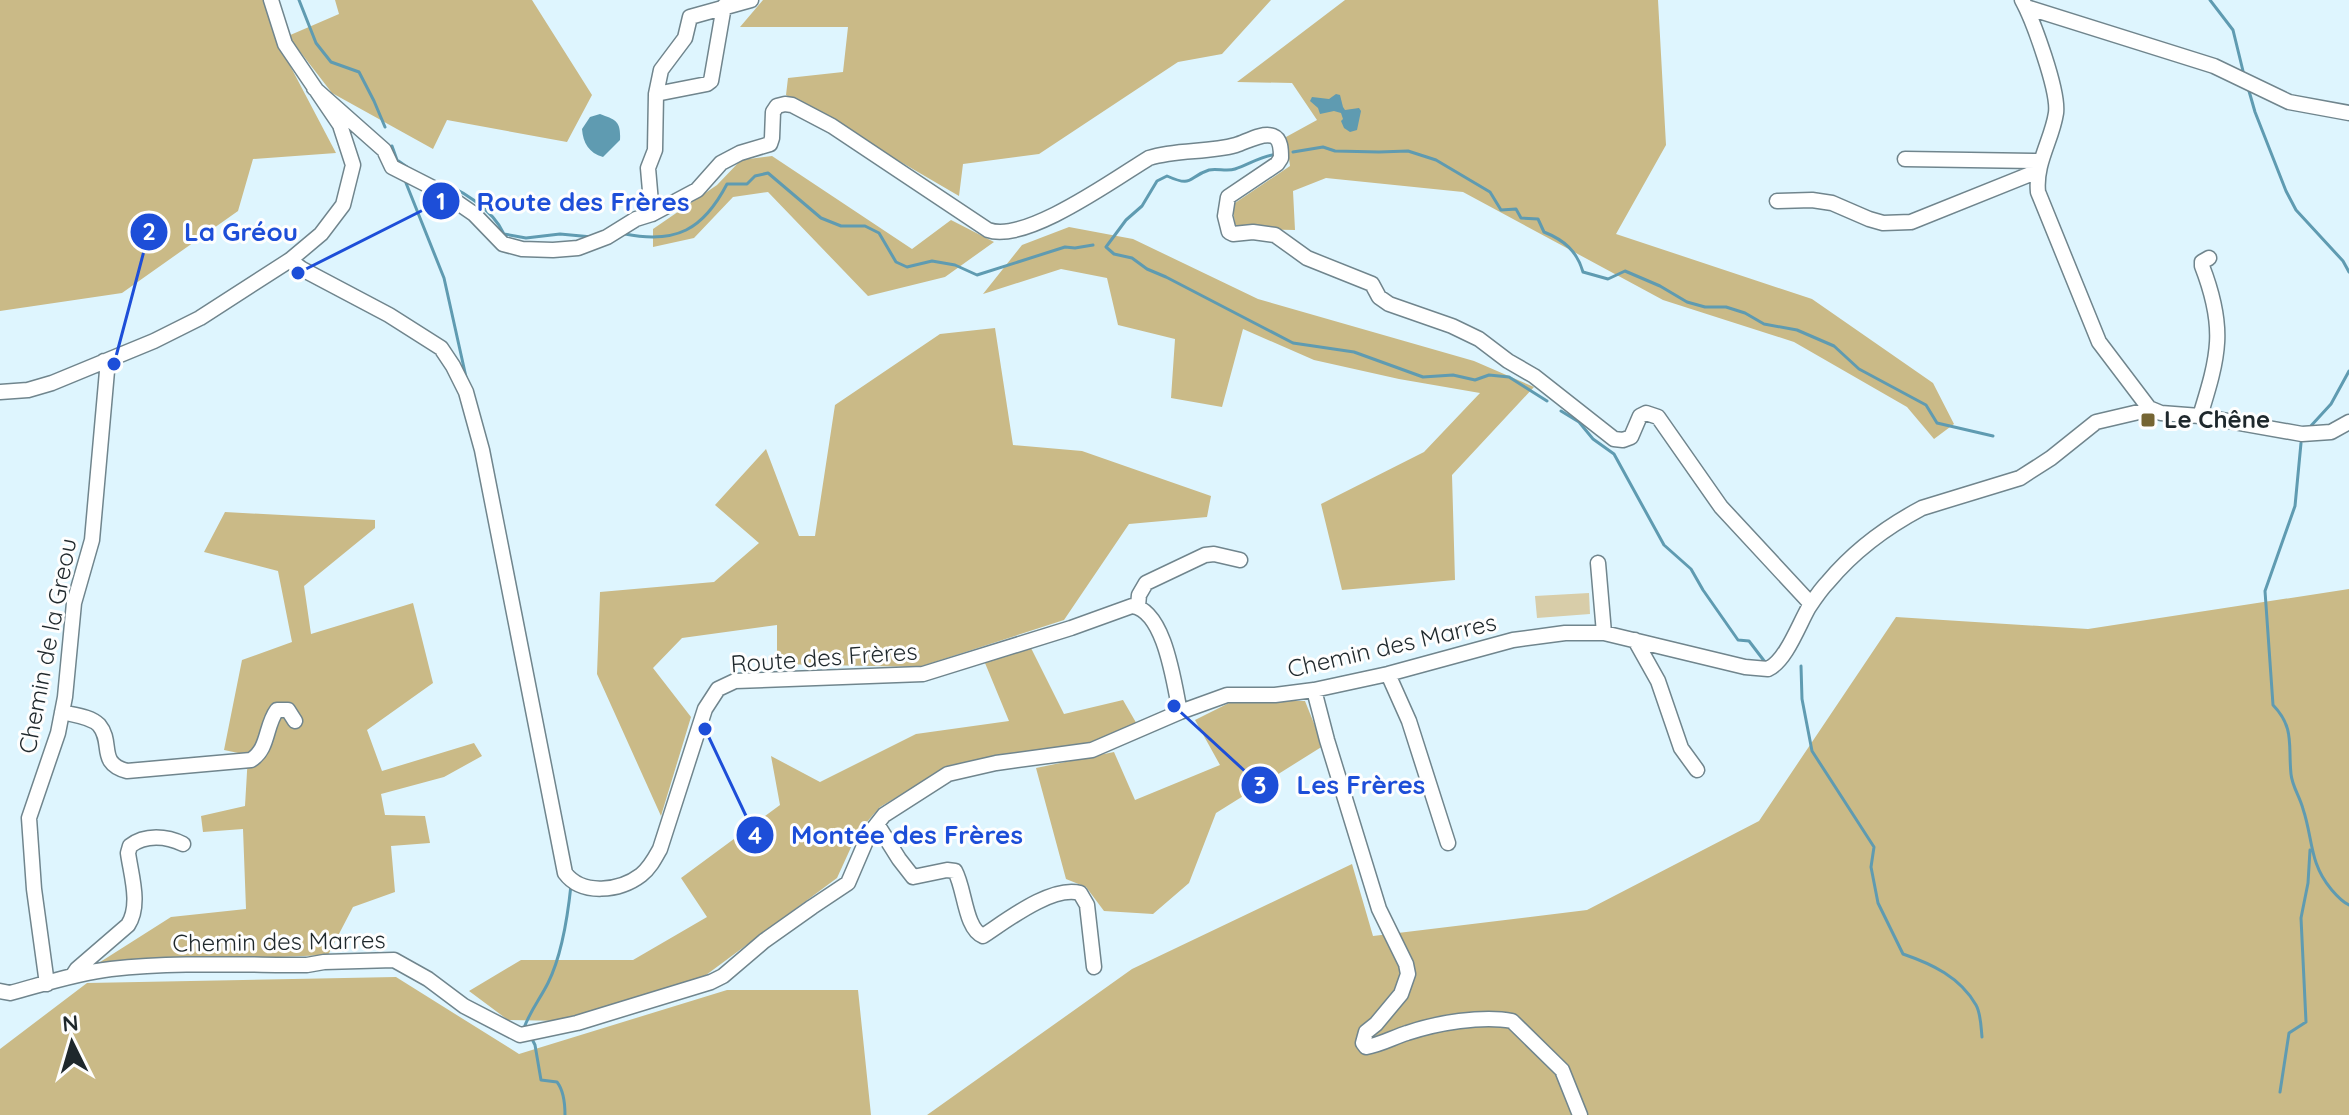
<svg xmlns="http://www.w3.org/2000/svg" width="2349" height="1115" viewBox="0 0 2349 1115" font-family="Quicksand,sans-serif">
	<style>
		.green { fill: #d8cda9 }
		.forest { fill: #caba87 }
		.water { fill: #5f9bb1 }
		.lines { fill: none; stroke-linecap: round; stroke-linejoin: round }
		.stream { stroke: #5f9bb1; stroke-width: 3 }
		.minor-casing { stroke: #70858d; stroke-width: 17 }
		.minor { stroke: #fff; stroke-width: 14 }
		.poi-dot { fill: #756533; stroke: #fefefe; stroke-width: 3 }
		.labels { text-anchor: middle; stroke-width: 6; stroke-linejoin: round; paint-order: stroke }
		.poi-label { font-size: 24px; font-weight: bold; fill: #1f282c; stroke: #fefefe; text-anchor: start }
		.street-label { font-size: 24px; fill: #1f282c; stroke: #fefefe }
		.leader { fill: none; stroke: #1d4ed8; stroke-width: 3 }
		.callout-dot { fill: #1d4ed8; stroke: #fefefe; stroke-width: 3 }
		.mark-label { font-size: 24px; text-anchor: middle; font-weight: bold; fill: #fff }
		.callout-label { font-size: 26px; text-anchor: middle; font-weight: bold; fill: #1d4ed8; stroke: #fefefe; stroke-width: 6; stroke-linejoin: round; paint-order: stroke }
	</style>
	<rect width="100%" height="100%" fill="#def5fe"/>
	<!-- green -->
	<path class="green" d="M1589 593 1590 614 1537 618 1535 596Z"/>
	<!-- forest -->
	<path class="forest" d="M0 0H263L285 56 336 153 253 159 238 211 122 293 0 311Z
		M335 0H532L592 95 567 142 447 120 433 149 332 93 288 36 339 14Z
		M763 0H1271L1222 54 1178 62 1039 154 963 164 959 196 786 95 788 78 843 72 848 27H740Z
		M1345 0H1658L1666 145 1616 234 1812 299 1933 383 1954 424 1934 439 1907 407 1794 342 1663 300 1463 192 1326 178 1293 191 1295 230 1236 229 1232 205 1290 166 1286 137 1317 120 1292 83 1237 82Z
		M772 156 912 249 951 220 994 242 945 277 868 296 768 192 733 197 694 238 653 247V229L717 185 741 160Z
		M1069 227 1133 239 1258 299 1474 361 1534 387 1452 475 1455 580 1342 590 1321 504 1424 452 1480 393 1399 379 1314 360 1243 329 1222 407 1171 398 1175 339 1118 325 1107 278 1061 269 983 294 1022 245Z
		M995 328 1013 445 1082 451 1211 496 1207 517 1129 524 1064 620 919 667 777 664V625L682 638 653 668 691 717 661 816 597 674 600 592 714 582 759 543 715 505 766 449 799 536H815L835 405 940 334Z
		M225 512 375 520V528L304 586 311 634 413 603 433 683 367 730 382 771 474 743 482 756 444 777 381 794 385 815 425 816 430 843 391 846 395 892 353 907 328 955 97 964 171 917 246 909 243 829 203 832 201 816 245 806 248 755 224 750 242 660 292 642 278 571 204 552Z
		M2349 589V1115H927L1132 969 1352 864 1373 936 1587 910 1759 821 1896 617 2088 629Z
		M1031 648 1064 714 1123 700 1138 726 1091 744 951 765 880 807 858 832 837 878 702 978 567 1021 508 1020 469 991 521 960H633L707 917 681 878 780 805 771 756 820 782 916 734 1009 721 985 663Z
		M1233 701H1305L1323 746 1216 813 1189 883 1153 914 1104 911 1086 887 1066 879 1036 768 1114 752 1135 800 1220 765 1195 720Z
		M396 977 519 1054 727 990H858L871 1115H0V1049L87 983Z"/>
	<!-- water -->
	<path class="water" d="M1336 94 1340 95 1343 107 1345 110 1359 108 1361 111 1357 130 1350 132 1344 128 1341 121 1343 119 1341 113 1334 111 1320 114 1318 108 1310 101 1312 97 1329 99Z
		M600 114C616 120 621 121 620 140L603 157C589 153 583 143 582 129L590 117Z"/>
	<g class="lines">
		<!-- stream -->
		<path class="stream" d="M299 0 316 43 331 62 359 72 374 101 385 127
			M2210 0 2233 30 2243 71
			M2249 91 2255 112 2286 191 2296 210 2343 261 2349 272
			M392 146 397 160 407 167
			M1293 152 1323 147 1335 151 1379 152 1408 151 1436 160 1490 192 1501 210 1516 209 1521 218 1538 219 1544 232C1564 240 1577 251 1583 272L1608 279 1625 271 1660 286 1687 302 1705 307H1726L1745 313 1764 324 1797 330 1834 346 1859 369 1926 405 1937 423 1993 436
			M1278 154C1261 156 1250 164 1235 169 1227 172 1217 168 1209 170 1187 177 1194 188 1167 176L1157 181 1142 206 1126 220 1106 247 1114 254 1132 258 1147 269 1166 277 1293 343 1354 352 1423 377 1453 375 1475 380 1489 375 1509 377 1547 401
			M434 182C459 186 493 210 504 234L526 238 560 234 592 237
			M406 183 444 278 466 377
			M625 234C676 244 703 230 727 184H747L755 176 768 173 821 218 841 226H865L879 233 896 262 907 267 932 261 955 265 977 275 1065 247 1075 248 1093 245
			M1561 411 1579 422 1593 439 1614 454 1664 545 1691 569 1703 590 1738 640 1749 641 1765 662
			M2309 428 2331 404 2349 371
			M2301 443 2295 506 2265 591 2273 705C2295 728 2288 745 2291 774 2292 786 2300 797 2303 809 2313 838 2309 863 2331 889 2337 896 2341 901 2349 905
			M1801 666 1802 699 1812 751 1874 847 1871 867 1878 903 1903 954C1932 964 1960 977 1976 1005 1981 1014 1981 1027 1982 1037
			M524 1028C530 1011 540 999 548 983 561 957 568 914 571 885
			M533 1041 535 1045 541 1080 557 1082C564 1091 565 1104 565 1115
			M2280 1092 2289 1033 2306 1022 2301 918 2308 883 2310 850"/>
		<defs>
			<path id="minor" d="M2022 0C2033 20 2059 91 2056 113 2052 140 2035 163 2038 192L2099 342 2149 408 2161 413 2200 416 2302 434 2331 432 2349 422
				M2026 7 2214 66 2289 102 2349 113
				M314 88 384 150 392 167 445 194 474 214 503 244 522 249 553 250 578 248 607 237 636 219 652 214 697 190 721 163 740 153 770 144 772 138 773 112 777 106 785 104 792 105 832 126 988 230C1025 244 1116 178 1149 158 1177 149 1208 153 1236 145 1246 142 1262 132 1273 136 1281 139 1281 150 1281 158L1277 164 1228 197 1225 216 1229 232 1233 234 1253 232 1275 235 1307 258 1372 284 1379 297 1389 304 1452 326 1479 339 1508 361 1534 376 1614 439 1623 440 1631 437 1640 416 1646 413 1658 417 1721 507 1811 604
				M656 94 707 84 711 81 724 6
				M1905 159 2040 161
				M1777 201 1812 200 1832 203 1869 219 1883 223 1911 222 2038 171
				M652 214 648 168 655 150 656 94 661 70 685 38 690 17 751 0
				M290 260 302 269 389 315 441 348 453 366 466 392 482 450 565 873C582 896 620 891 641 875 650 868 655 858 660 849L705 709 718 689 735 681 923 674 1071 628 1132 606C1165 610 1174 684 1180 712
				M0 392 28 390 52 383 154 341 200 318 290 260 321 234 343 205 353 165 340 125 285 44 271 0
				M2200 416C2219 355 2226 328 2202 266V262L2209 258
				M1598 563 1604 633
				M1138 606 1139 595 1146 583 1205 555 1214 554 1240 560
				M1635 640 1658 681 1681 748 1697 770
				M1388 674 1409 721 1448 843
				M1314 690 1327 740 1379 909 1406 964 1408 974 1401 994 1376 1024 1366 1032 1363 1043 1366 1047C1380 1045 1394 1037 1407 1033 1436 1023 1483 1015 1512 1021L1562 1070 1580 1115
				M62 712C73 715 90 716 99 725 114 743 97 763 127 771L251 760C269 749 265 726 277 710H288L295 721
				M877 824 899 859 913 877 947 870 955 871C965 889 965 929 983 936 1006 921 1052 885 1080 893L1087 905 1094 967
				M73 975 77 969 128 925C141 905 131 875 128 853L130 846C145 834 167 836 183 844
				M47 984 34 889 29 818 58 733 65 697 74 603 92 540 107 371 104 361
				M0 991 10 993C44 984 77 973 111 969 176 962 242 965 307 965L324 962 394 960 428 979 464 1006 520 1035 577 1023 711 982 723 976 764 941 812 907 848 883 869 834 884 815 948 774 996 763 1092 750 1180 712 1227 695H1275L1314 690 1388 674 1513 640 1565 633H1604L1745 667 1768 669C1786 661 1799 624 1809 607 1815 598 1821 589 1828 582 1853 552 1888 526 1922 508L2020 478 2051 458 2096 422 2143 411 2149 408"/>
		</defs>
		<!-- minor casing -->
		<use href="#minor" class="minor-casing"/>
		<!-- minor -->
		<use href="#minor" class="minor"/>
	</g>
	<!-- markers -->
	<rect class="poi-dot" x="2140" y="412" width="16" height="16" rx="4"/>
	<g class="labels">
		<!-- poi labels -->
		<g class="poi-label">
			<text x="2164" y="428">Le Chêne</text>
		</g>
		<!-- street labels -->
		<g class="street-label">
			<text transform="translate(48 646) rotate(-79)" y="8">Chemin de la Greou</text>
			<text transform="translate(1392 646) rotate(-13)" y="8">Chemin des Marres</text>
			<text transform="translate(824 658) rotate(-4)" y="8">Route des Frères</text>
			<text transform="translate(279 942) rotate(-1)" y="8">Chemin des Marres</text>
		</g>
	</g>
	<!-- callouts -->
	<path class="leader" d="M298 273L441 201M114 364L149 232M1174 706L1260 785M705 729L755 835"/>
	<g class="callout-dot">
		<circle cx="298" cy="273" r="8"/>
		<circle cx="114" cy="364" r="8"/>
		<circle cx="1174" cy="706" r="8"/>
		<circle cx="705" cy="729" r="8"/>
		<circle cx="441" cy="201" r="20"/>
		<circle cx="149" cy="232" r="20"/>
		<circle cx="1260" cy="785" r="20"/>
		<circle cx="755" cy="835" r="20"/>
	</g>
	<g class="mark-label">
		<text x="441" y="210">1</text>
		<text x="149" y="240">2</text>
		<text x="1260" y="794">3</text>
		<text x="755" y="844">4</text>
	</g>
	<g class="callout-label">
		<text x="583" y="211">Route des Frères</text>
		<text x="241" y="241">La Gréou</text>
		<text x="1361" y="794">Les Frères</text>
		<text x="907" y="844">Montée des Frères</text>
	</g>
	<!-- north arrow -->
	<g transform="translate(72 1043) rotate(355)" stroke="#fefefe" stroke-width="6" paint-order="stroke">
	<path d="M0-6L14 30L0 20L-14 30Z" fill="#1f282c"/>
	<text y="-12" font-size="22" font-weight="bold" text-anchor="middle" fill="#1f282c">N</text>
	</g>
</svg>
